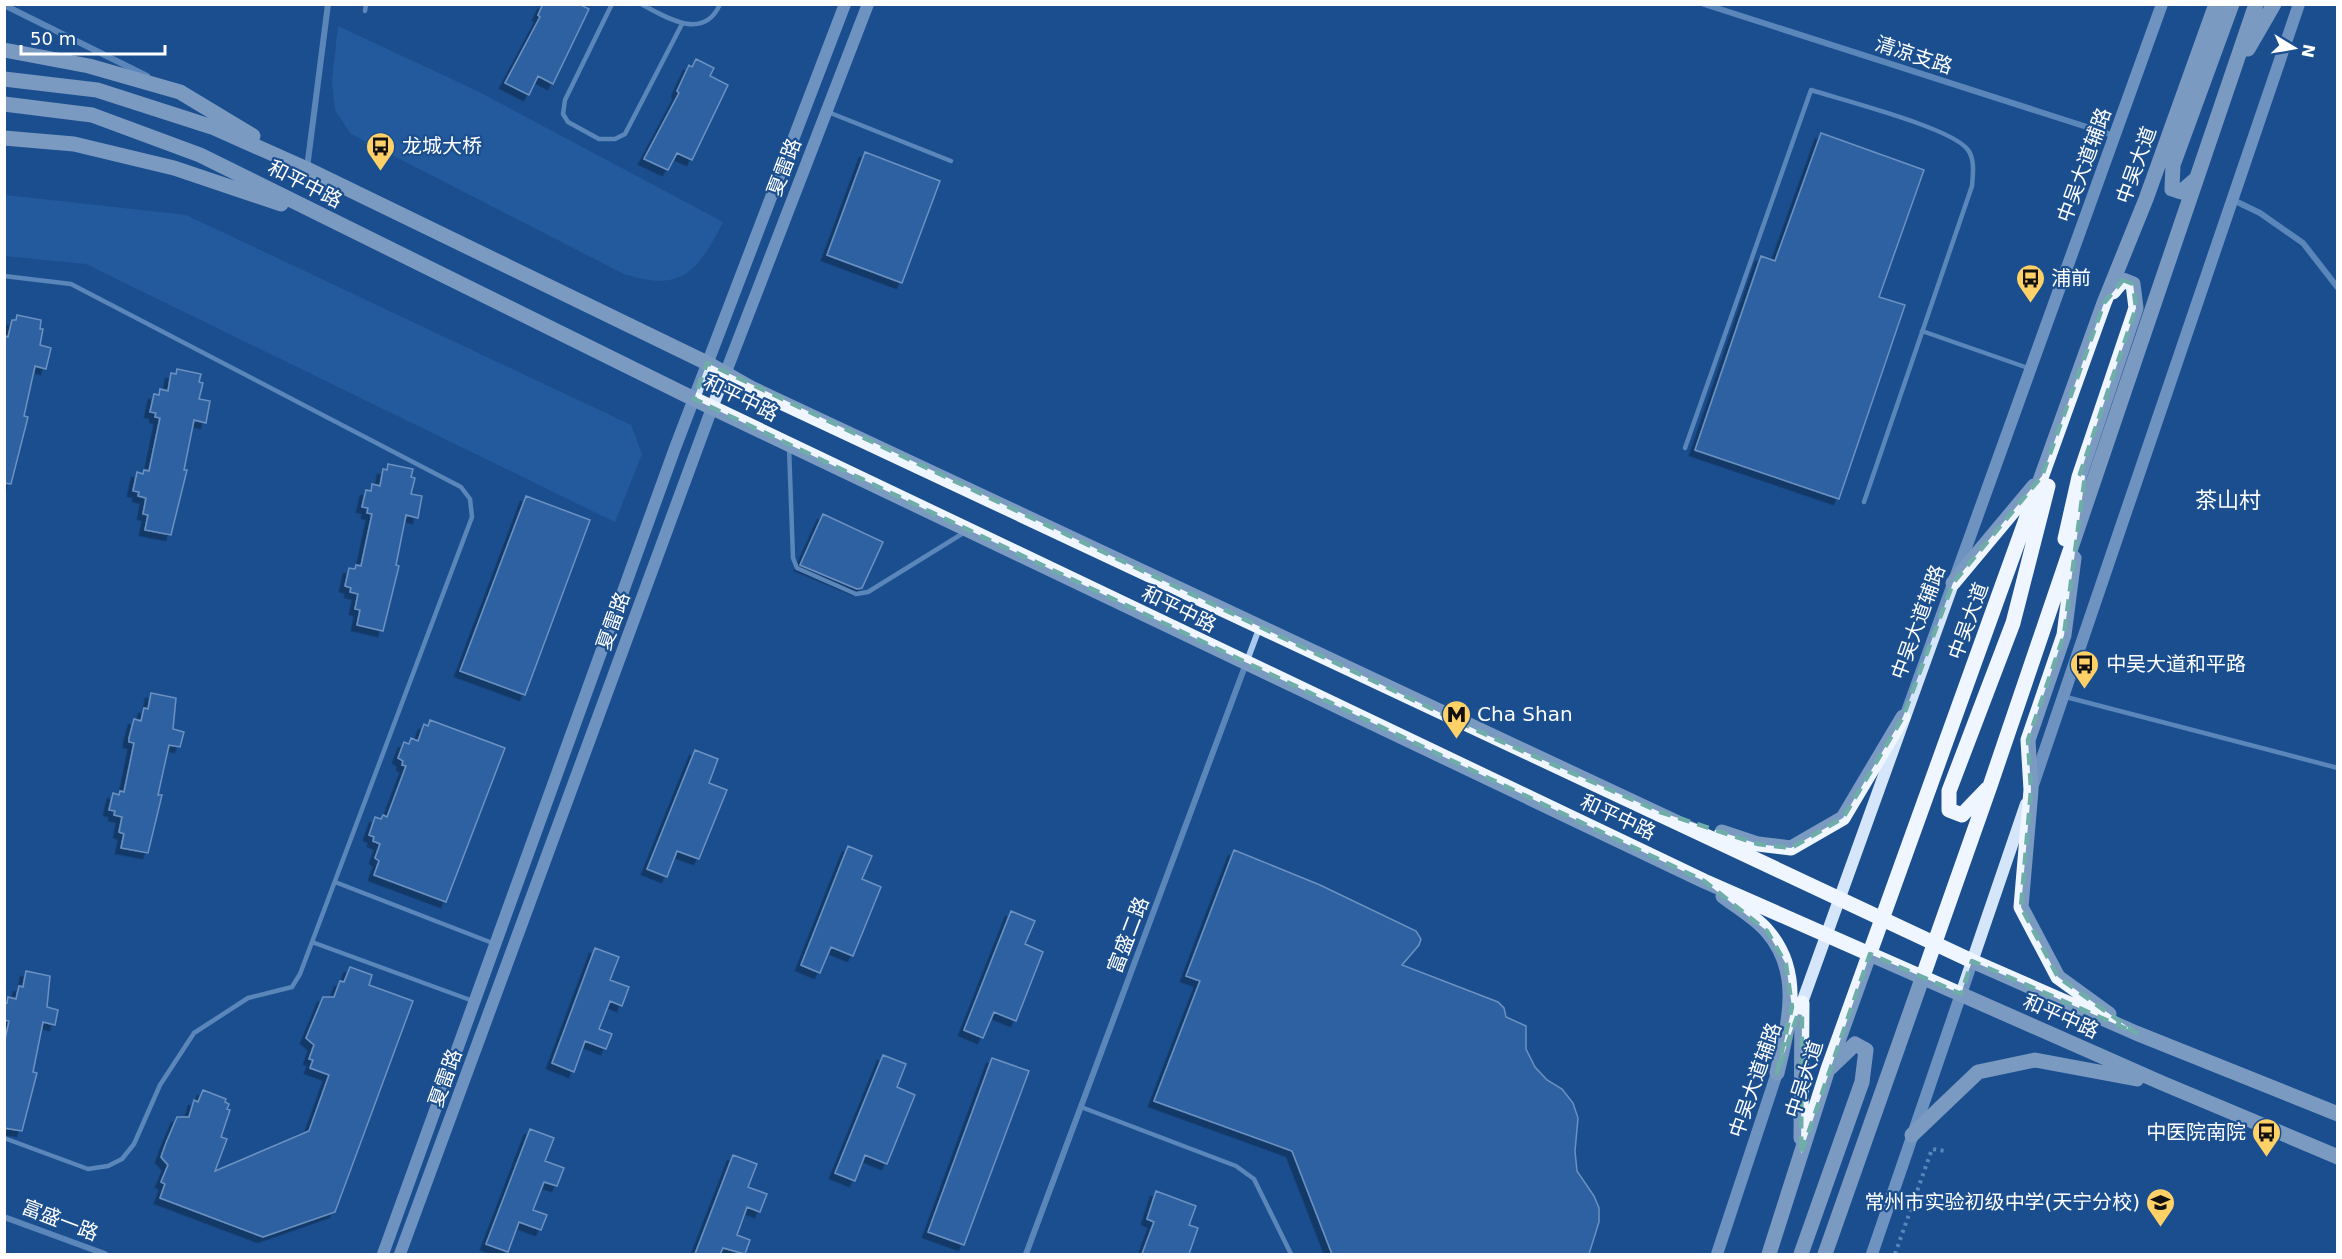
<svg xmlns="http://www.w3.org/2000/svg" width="2342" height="1259" viewBox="0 0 2342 1259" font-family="'DejaVu Sans','Noto Sans SC',sans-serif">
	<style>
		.green { fill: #2e69ad }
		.building { fill: #4478b7; stroke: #cfe3fa; stroke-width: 1.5; filter: url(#shadow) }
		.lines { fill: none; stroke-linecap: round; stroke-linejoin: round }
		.path { stroke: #a9c9ee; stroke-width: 4; stroke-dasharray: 3 4.5; stroke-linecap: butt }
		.lane { stroke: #a9c9ee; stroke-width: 4.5 }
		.street { stroke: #a9c9ee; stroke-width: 6 }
		.secondary { stroke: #d6e6fa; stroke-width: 12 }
		.primary { stroke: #f0f6ff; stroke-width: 15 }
		.marked { fill: none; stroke: #6fada8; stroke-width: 4.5; stroke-dasharray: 12 8; stroke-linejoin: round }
		.labels { text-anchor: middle; stroke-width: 4.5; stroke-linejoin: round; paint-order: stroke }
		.street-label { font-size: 20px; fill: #fff; stroke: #1b4f8f }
		.poi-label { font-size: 20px; fill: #fff; stroke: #1b4f8f; text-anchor: start }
		.quarter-label { font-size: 22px; fill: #fff; stroke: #1b4f8f }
	</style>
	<defs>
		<filter id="shadow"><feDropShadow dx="-5.5" dy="5.5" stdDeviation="0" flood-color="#0009"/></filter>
	</defs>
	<rect width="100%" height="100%" fill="#1b4f8f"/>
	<!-- green -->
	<path class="green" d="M338 26 477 91 723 222C698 271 682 293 624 274L351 134 335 110 332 81Z
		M5 195 186 215 631 425 642 454 615 522 86 264 5 256Z"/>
	<!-- building -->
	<path class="building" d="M543 4H579L589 9 553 84 538 76 529 95 505 83 540 17 538 15Z
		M696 59 714 68 710 76 728 85 692 160 677 153 668 170 644 159 679 93 677 91 689 65 692 67Z
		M1821 133 1924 170 1879 297 1905 305 1839 499 1695 450 1761 256 1775 261Z
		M865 152 940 181 902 283 827 255Z
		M17 315 41 320 40 329H43L40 345 51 348 46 369 35 366 24 416 28 417 11 484 4 483V336L8 337 12 320H16Z
		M177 369 201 374 199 382 203 383 199 399 210 401 206 423 194 420 184 470H187L171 535 145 530 148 515 143 514 146 498 138 496 139 492 133 491 137 472 143 474 144 470 149 471 160 418 155 417 156 413 150 412 154 394 159 395 160 389 168 391 171 373 176 374Z
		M388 464 413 469 411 477 415 478 411 494 422 496 418 518 406 515 396 565 399 566 383 631 357 625 360 610 355 609 358 594 350 592 351 588 345 586 349 568 355 569 356 565 361 566 372 514 367 513 368 508 362 507 366 490 371 491 372 484 380 486 383 469 387 470Z
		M526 496 590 520 525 695 460 671Z
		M823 514 883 542 862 588 857 589 800 565Z
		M151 693 176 698 173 729 184 732 180 747 169 745 158 795H162L148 853 121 848 124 834 119 832 122 817 114 815 115 811 109 810 113 793 119 795 120 791 124 792 134 743 129 742V738L134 719 141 721 144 708 148 709Z
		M430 720 505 748 446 902 374 875 379 861 375 858 380 844 373 841 374 837 369 835 375 817 381 819 383 815 387 817 406 766 402 765 403 761 398 758 404 742 409 744 411 738 418 741 424 724 428 726Z
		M695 750 718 759 709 783 727 790 699 859 677 851 667 877 647 869Z
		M848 846 872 856 862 879 881 887 853 956 831 947 820 973 801 965Z
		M1234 850 1320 885 1416 931 1421 939 1419 945 1402 965 1498 1002 1504 1008 1506 1017 1526 1026V1049L1535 1067 1547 1080 1562 1089 1573 1103 1578 1118 1575 1151 1577 1171 1594 1196 1599 1208V1222L1589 1254H1332L1292 1151 1154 1101 1200 981 1186 976Z
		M1011 911 1035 921 1025 944 1043 952 1016 1021 994 1012 983 1038 964 1030Z
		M595 948 619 957 610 980 629 987 622 1006 610 1001 599 1029 612 1034 606 1049 585 1041 574 1072 552 1063Z
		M350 967 372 975 369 985 413 1001 335 1212 263 1237 160 1198 165 1184 161 1182 168 1165 161 1157 166 1143 177 1117H189L194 1100 198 1102 203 1090 226 1099 225 1102 229 1104 227 1109 230 1110 221 1137 227 1139 215 1171 309 1131 329 1075 310 1068 313 1060 309 1059 314 1045 306 1038 323 997H334L340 981 344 982Z
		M26 971 50 976 47 1007 58 1010 55 1025 43 1022 33 1072 37 1073 22 1131 4 1128V1044L9 1021 4 1020V1002L7 1003 8 997 16 999 19 986 23 987Z
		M883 1055 906 1064 897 1087 915 1095 887 1164 865 1155 855 1181 835 1173Z
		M992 1058 1029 1071 964 1245 928 1232Z
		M530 1129 554 1138 545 1161 564 1168 557 1186 544 1182 533 1210 547 1215 541 1230 519 1222 508 1252 486 1244Z
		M733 1155 757 1164 748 1187 767 1194 760 1212 747 1207 737 1235 750 1240 745 1254 723 1248 720 1254H695Z
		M1156 1191 1196 1206 1189 1225 1198 1228 1189 1254H1142L1154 1222 1147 1219Z"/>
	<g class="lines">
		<!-- path -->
		<path class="path" d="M1895 1254 1932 1149 1946 1151"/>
		<!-- lane -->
		<path class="lane" d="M612 4 565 100 563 114 568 122 599 139H615L625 134 682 24
			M641 4C665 17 704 42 720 4
			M365 11 366 4
			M828 112 951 161
			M4 276 71 284 461 487 470 499 472 517 300 974 292 987 248 998 194 1033 160 1085 134 1144 122 1159 108 1166 88 1169 4 1138
			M1922 331 2028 368
			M789 447 793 558 797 568 856 594 868 592 965 532
			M1685 448 1811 90C1842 100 1953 128 1968 150 1975 159 1973 175 1972 186L1864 502
			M2066 697 2338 768
			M335 882 495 944
			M312 942 473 1001
			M1081 1107 1236 1166 1254 1179 1291 1254"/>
		<!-- street -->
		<path class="street" d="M1704 4 2115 136
			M4 5 147 76
			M307 168 328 4
			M2233 200 2260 213 2303 243 2338 288
			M4 1217 105 1254
			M1026 1254 1260 626"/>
		<!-- secondary -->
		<path class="secondary" d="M2033 785 2299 4
			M1799 1011 2162 4
			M383 1254 675 448 845 4
			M400 1254 712 408 868 4
			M1717 1254 1780 1064
			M1872 1254 2026 804"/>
		<!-- primary -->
		<path class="primary" d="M2248 49 2274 4
			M4 50 89 66 180 92 253 136
			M4 79 97 90 212 127 307 169 707 363 751 388 1972 961 2136 1033 2338 1114
			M4 104 92 115 200 155 694 399 1704 881 2162 1083 2338 1157
			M4 138 74 144 174 168 281 204
			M2196 179 2181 192 2172 189 2173 165 2232 4
			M2065 539 2079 477 2136 308 2133 284 2123 280 2113 292
			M2074 558 2064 635 2028 740 2031 790 2021 907 2058 977 2109 1014
			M1953 583 2034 486
			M1987 789 1962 815 1949 810V791L2013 623 2048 486
			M1722 832 1758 844 1791 848 1843 818 1903 717
			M1723 896C1737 907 1756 918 1767 931 1804 973 1788 1026 1777 1073
			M1912 1135 1978 1072 2035 1060 2137 1079
			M1801 1138 1802 1003
			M1769 1254 1828 1069 2104 303 2146 199 2216 4
			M1801 1254 1862 1082 1866 1050 1855 1044 1830 1068
			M1825 1254 1990 786 2256 4"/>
	</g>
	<!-- marked area -->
	<path d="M0 0H2342V1259H0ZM2123 280 2133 284 2136 308 2080 474 2085 476 2064 635 2028 740 2031 790 2021 907 2058 977 2136 1033 1972 961 1961 994 1870 954 1801 1154 1802 1015 1798 1014 1777 1073 1792 1007 1786 964 1767 931 1704 881 694 399 707 363 1489 736 1660 812 1758 844 1791 848 1843 818 1903 717 1953 583 2042 476 2104 303Z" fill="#1b4f8f" fill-opacity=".55" fill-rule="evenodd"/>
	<path class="marked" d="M2123 280 2133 284 2136 308 2080 474 2085 476 2064 635 2028 740 2031 790 2021 907 2058 977 2136 1033 1972 961 1961 994 1870 954 1801 1154 1802 1015 1798 1014 1777 1073 1792 1007 1786 964 1767 931 1704 881 694 399 707 363 1489 736 1660 812 1758 844 1791 848 1843 818 1903 717 1953 583 2042 476 2104 303Z"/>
	<!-- icons -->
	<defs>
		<symbol id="bus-pin" viewBox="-11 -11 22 30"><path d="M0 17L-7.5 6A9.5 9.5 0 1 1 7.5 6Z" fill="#ffd166" stroke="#1b4f8f"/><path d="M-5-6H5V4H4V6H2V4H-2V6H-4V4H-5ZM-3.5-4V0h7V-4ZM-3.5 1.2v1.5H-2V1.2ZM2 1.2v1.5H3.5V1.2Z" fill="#111"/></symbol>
		<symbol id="metro-pin" viewBox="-11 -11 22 30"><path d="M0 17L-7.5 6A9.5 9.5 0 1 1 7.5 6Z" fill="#ffd166" stroke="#1b4f8f"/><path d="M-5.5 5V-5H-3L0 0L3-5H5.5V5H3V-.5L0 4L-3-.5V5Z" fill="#111"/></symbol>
		<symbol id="school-pin" viewBox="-11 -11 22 30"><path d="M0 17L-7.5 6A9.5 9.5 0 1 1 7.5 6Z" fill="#ffd166" stroke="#1b4f8f"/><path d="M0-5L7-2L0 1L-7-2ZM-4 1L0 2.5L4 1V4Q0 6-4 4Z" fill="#111"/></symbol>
	</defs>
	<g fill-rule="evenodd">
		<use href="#bus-pin" x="364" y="130" width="33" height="45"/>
		<use href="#bus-pin" x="2014" y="262" width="33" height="45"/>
		<use href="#bus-pin" x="2068" y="648" width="33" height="45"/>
		<use href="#metro-pin" x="1440" y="698" width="33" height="45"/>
		<use href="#bus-pin" x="2250" y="1116" width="33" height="45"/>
		<use href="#school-pin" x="2144" y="1186" width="33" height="45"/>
	</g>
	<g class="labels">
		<!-- street labels -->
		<g class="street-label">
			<text transform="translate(1914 55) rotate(18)" y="7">清凉支路</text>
			<text transform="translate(2084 165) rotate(-70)" y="7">中吴大道辅路</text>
			<text transform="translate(2136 165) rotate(-70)" y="7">中吴大道</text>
			<text transform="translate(784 167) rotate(-69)" y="7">夏雷路</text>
			<text transform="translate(305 184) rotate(27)" y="7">和平中路</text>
			<text transform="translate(741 398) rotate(26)" y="7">和平中路</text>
			<text transform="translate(1179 609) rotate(26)" y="7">和平中路</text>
			<text transform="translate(613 621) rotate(-70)" y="7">夏雷路</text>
			<text transform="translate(1968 621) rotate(-70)" y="7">中吴大道</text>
			<text transform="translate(1918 622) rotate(-70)" y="7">中吴大道辅路</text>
			<text transform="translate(1618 817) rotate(25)" y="7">和平中路</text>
			<text transform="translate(1128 935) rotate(-69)" y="7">富盛二路</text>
			<text transform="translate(2061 1016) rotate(24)" y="7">和平中路</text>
			<text transform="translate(445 1078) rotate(-70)" y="7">夏雷路</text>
			<text transform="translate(1804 1079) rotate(-72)" y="7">中吴大道</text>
			<text transform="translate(1755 1080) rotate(-71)" y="7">中吴大道辅路</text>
			<text transform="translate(60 1220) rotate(21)" y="7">富盛一路</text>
		</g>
		<!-- poi labels -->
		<g class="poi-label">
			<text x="402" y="153">龙城大桥</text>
			<text x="2051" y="285">浦前</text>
			<text x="2106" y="671">中吴大道和平路</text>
			<text x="1477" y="721">Cha Shan</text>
			<text x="2246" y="1139" text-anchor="end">中医院南院</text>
			<text x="2140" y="1209" text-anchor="end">常州市实验初级中学(天宁分校)</text>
		</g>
		<!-- quarter labels -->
		<g class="quarter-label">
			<text x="2228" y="508">茶山村</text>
		</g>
	</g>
	<!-- border -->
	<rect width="2342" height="1259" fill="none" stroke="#ffffff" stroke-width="12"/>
	<!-- north arrow -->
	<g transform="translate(2294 48) rotate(101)" stroke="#1b4f8f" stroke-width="4.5" paint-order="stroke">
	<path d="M0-4.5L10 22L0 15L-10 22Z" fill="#ffffff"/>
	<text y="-9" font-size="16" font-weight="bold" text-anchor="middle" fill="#ffffff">N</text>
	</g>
	<!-- scale -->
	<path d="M21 45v9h144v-9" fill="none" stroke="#ffffff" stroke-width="3"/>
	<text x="30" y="45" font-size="18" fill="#ffffff" stroke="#1b4f8f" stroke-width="4.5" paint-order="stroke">50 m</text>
</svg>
